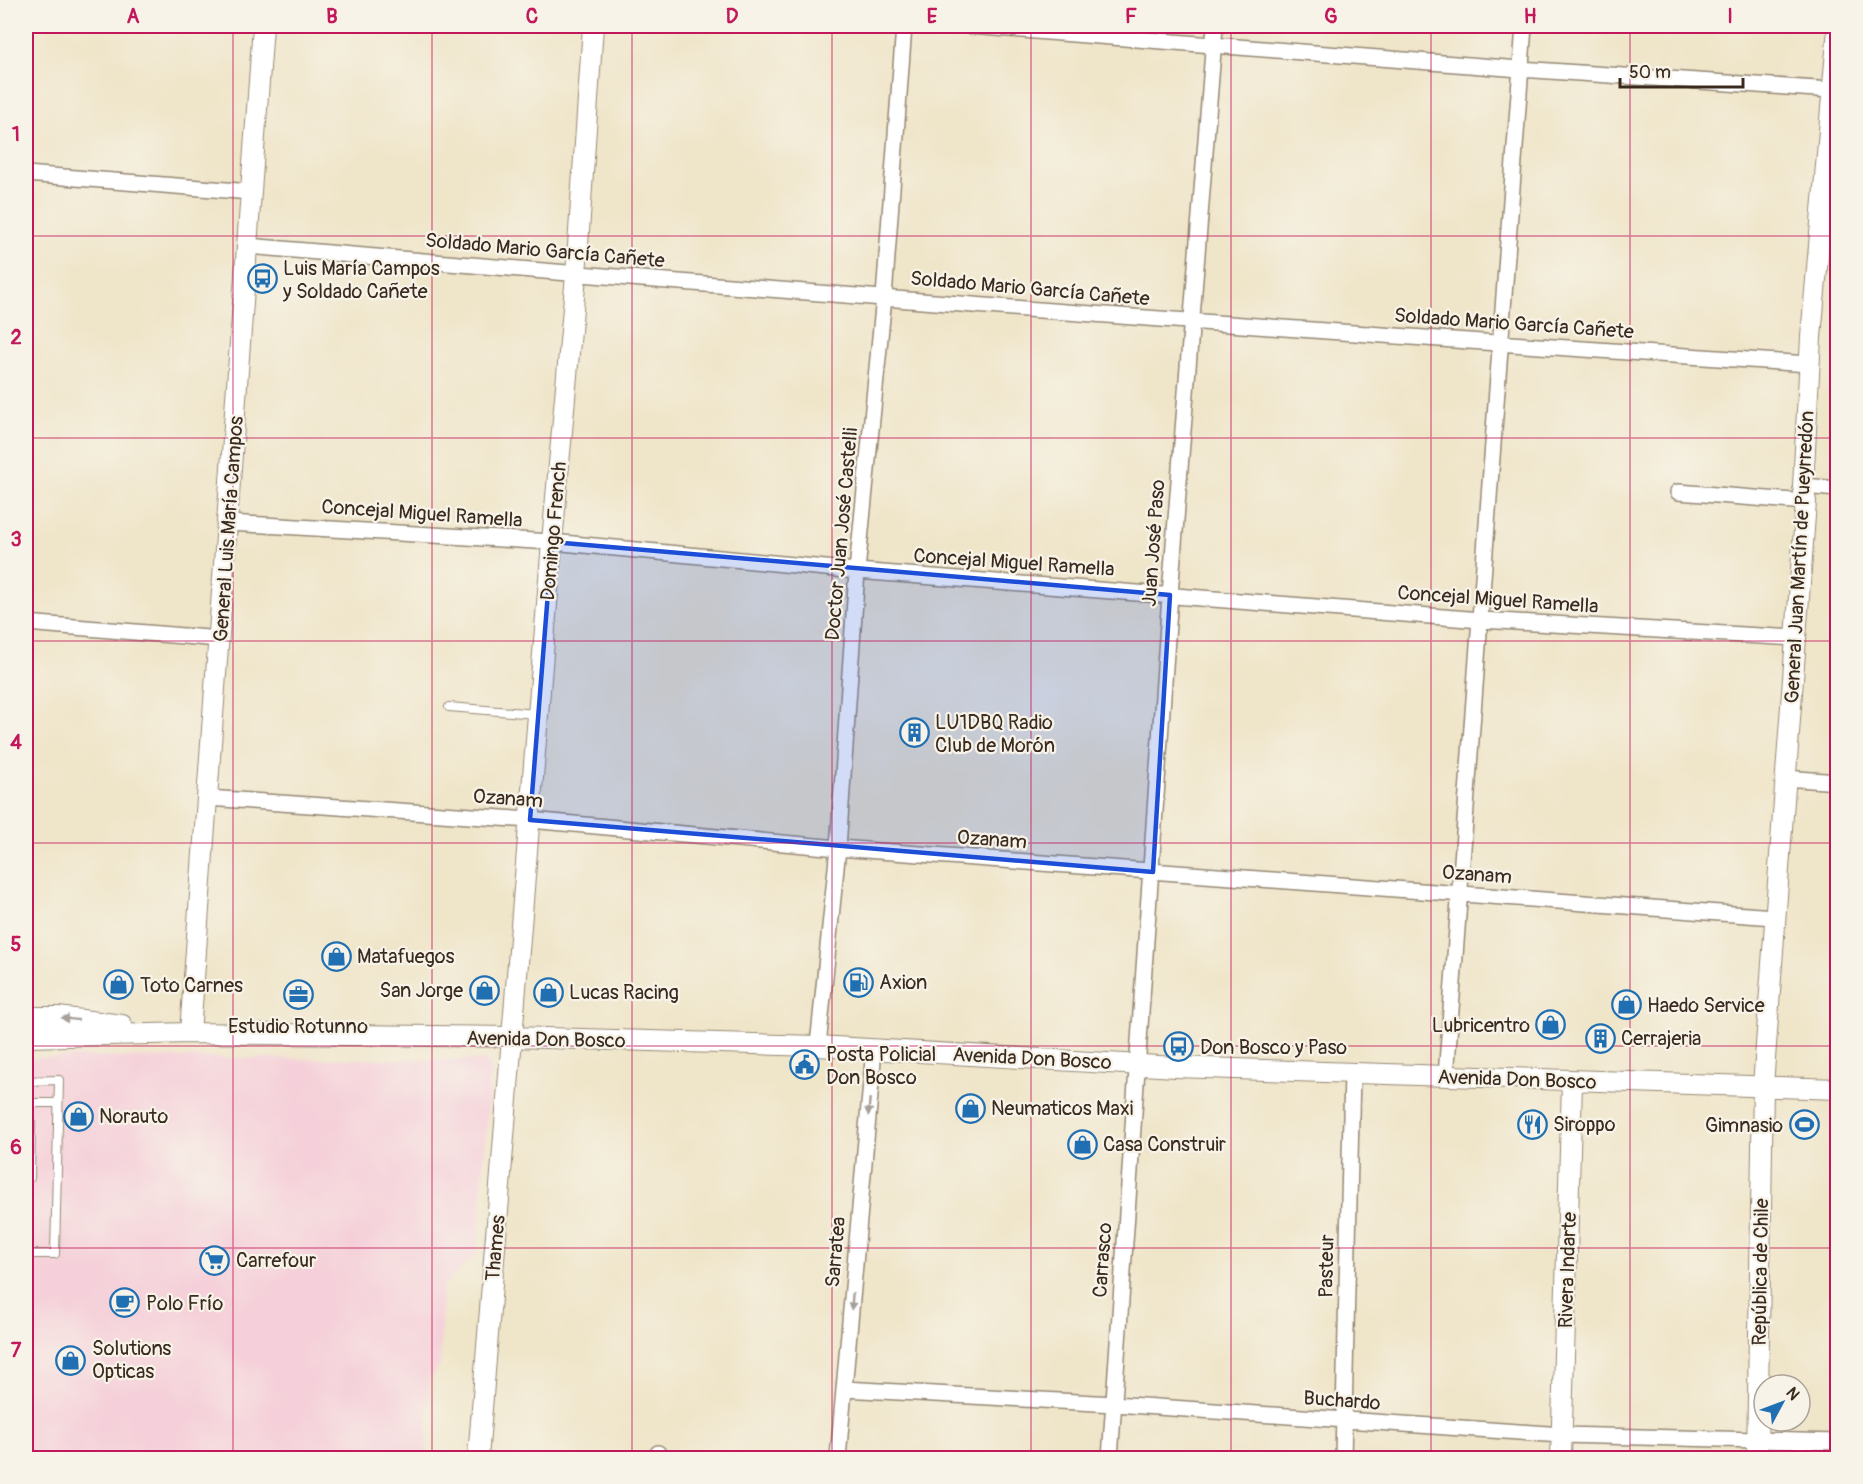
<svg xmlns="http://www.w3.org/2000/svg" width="1863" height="1484" viewBox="0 0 1863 1484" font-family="Pangolin,sans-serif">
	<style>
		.built { fill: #f5cfd9 }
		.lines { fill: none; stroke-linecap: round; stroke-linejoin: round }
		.lane-casing { stroke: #958874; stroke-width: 10 }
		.street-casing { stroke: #958874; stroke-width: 18 }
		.secondary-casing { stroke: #958874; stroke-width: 22 }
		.lane { stroke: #fff; stroke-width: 8 }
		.street { stroke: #fff; stroke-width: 15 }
		.secondary { stroke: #fff; stroke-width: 20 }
		.oneway { fill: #a79f9a }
		.marked { fill: #1d4ed8; fill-opacity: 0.2; stroke: #1d4ed8; stroke-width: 4.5; stroke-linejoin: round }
		.grid { fill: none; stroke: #c2185b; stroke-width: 1.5; stroke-opacity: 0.55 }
		.labels { text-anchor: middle; stroke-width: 4.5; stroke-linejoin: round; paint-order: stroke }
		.street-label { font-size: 20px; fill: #3b2a1e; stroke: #f7f3e8 }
		.poi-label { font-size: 20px; fill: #3b2a1e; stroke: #f7f3e8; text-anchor: start }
		.neatline { fill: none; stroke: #c2185b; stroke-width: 2 }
		.grid-label { font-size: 20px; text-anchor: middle; font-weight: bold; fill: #c2185b }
	</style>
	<rect width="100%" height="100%" fill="#f7f3e8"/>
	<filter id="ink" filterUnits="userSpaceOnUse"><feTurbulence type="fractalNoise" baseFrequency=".0167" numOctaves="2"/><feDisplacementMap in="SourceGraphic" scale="12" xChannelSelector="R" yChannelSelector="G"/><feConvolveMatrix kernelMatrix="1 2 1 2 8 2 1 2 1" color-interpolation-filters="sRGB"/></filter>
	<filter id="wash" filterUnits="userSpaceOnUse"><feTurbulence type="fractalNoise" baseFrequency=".008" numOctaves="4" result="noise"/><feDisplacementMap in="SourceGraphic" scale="24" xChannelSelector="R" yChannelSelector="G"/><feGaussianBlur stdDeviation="1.35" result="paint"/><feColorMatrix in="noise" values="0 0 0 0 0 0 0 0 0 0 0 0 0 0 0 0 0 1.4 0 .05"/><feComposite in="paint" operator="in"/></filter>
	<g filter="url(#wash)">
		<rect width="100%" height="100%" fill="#efe5c9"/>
		<!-- built -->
		<path class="built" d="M74 1057 485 1060 491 1068 477 1253 442 1287 440 1366 429 1380 427 1458H26V1058Z"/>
	</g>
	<g filter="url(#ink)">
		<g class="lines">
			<defs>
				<path id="lane" d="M449 707 537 714
					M26 1081 59 1080 55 1254H26
					M26 1103H58
					M26 1110 31 1119 30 1178"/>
				<path id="street" d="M970 26 1520 69 1832 90
					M26 174 251 192
					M1822 194 1838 195
					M247 246C767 291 1288 330 1809 364
					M1803 486 1838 489
					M1678 492 1806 502
					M229 523 552 542 857 571 1481 620 1796 638
					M26 623 220 639
					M1785 778 1838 782
					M207 798 530 820 838 848 1774 917
					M818 1046 838 848 857 571 884 297 904 26
					M1446 1077 1524 26
					M844 1389 1114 1404 1562 1435 1838 1442
					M658 1458V1453
					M838 1458 874 1049
					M1110 1458 1170 595 1215 26
					M1343 1458 1352 1074"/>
				<path id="secondary" d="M26 1017H58L122 1025
					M190 1033 263 26
					M26 1037 190 1033 512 1037 818 1046 1176 1067 1838 1089
					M478 1458 552 542 576 275 593 26
					M1561 1458 1572 1082
					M1757 1458 1763 1086 1806 502 1803 486 1811 337 1838 28"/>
			</defs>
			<!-- lane casing -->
			<use href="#lane" class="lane-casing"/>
			<!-- street casing -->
			<use href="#street" class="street-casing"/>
			<!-- secondary casing -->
			<use href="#secondary" class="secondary-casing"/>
			<!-- lane -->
			<use href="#lane" class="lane"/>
			<!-- street -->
			<use href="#street" class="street"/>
			<!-- secondary -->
			<use href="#secondary" class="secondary"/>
		</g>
		<!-- one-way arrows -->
		<defs><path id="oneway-solid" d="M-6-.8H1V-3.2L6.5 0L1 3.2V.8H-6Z" transform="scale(1.5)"/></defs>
		<g class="oneway">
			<use href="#oneway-solid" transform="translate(70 1019) rotate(-173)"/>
			<use href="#oneway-solid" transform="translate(869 1107) rotate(95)"/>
			<use href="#oneway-solid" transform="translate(852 1301) rotate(95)"/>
		</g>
	</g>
	<!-- marked area -->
	<path class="marked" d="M552 542 1170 595 1153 872 530 820Z"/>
	<!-- grid -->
	<path class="grid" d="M233 26V1458M432 26V1458M632 26V1458M832 26V1458M1031 26V1458M1231 26V1458M1431 26V1458M1630 26V1458M26 236H1838M26 438H1838M26 641H1838M26 843H1838M26 1046H1838M26 1248H1838"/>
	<!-- icons -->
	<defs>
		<symbol id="bus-ring" viewBox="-11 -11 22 22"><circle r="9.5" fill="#f7f3e8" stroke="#1f6fb2" stroke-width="1.5"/><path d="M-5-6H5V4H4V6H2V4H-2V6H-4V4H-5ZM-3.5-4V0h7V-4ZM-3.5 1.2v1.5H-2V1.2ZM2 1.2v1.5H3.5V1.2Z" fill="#1f6fb2"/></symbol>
		<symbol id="building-ring" viewBox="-11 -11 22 22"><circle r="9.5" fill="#f7f3e8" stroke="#1f6fb2" stroke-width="1.5"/><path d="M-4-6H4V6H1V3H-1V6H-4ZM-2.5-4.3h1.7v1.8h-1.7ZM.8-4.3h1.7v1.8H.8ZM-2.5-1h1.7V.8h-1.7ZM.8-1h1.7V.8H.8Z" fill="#1f6fb2"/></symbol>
		<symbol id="shop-ring" viewBox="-11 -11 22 22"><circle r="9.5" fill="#f7f3e8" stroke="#1f6fb2" stroke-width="1.5"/><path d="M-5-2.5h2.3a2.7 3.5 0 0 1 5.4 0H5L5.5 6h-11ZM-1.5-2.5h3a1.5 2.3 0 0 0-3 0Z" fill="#1f6fb2"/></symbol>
		<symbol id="fuel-ring" viewBox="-11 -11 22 22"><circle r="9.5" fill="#f7f3e8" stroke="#1f6fb2" stroke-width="1.5"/><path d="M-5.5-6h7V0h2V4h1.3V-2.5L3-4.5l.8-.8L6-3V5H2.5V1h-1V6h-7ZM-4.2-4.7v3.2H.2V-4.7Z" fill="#1f6fb2"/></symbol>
		<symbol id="office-ring" viewBox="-11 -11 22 22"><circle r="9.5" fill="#f7f3e8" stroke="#1f6fb2" stroke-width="1.5"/><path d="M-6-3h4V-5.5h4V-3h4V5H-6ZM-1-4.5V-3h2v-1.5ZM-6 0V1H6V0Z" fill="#1f6fb2"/></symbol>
		<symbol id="civic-ring" viewBox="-11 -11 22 22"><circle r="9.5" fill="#f7f3e8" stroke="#1f6fb2" stroke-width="1.5"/><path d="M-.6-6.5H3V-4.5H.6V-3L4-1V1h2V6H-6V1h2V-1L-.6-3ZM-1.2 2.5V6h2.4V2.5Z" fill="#1f6fb2"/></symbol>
		<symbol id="restaurant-ring" viewBox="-11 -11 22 22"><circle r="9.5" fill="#f7f3e8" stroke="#1f6fb2" stroke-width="1.5"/><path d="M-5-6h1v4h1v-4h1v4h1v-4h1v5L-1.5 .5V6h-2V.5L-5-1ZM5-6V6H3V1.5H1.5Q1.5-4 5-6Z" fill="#1f6fb2"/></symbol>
		<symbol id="stadium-ring" viewBox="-11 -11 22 22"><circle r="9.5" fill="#f7f3e8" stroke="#1f6fb2" stroke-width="1.5"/><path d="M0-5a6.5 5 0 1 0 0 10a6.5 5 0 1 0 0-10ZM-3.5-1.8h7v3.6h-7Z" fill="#1f6fb2"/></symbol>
		<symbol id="supermarket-ring" viewBox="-11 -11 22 22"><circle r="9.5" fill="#f7f3e8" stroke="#1f6fb2" stroke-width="1.5"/><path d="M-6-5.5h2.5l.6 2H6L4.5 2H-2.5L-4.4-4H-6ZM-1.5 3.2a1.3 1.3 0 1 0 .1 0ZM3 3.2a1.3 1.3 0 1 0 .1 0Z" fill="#1f6fb2"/></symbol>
		<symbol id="cafe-ring" viewBox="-11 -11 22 22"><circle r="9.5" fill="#f7f3e8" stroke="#1f6fb2" stroke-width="1.5"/><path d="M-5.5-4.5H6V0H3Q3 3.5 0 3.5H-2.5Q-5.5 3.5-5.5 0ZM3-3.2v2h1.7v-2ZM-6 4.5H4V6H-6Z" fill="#1f6fb2"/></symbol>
	</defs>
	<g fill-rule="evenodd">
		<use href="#bus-ring" x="246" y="262" width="33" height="33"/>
		<use href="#building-ring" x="898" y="716" width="33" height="33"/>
		<use href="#shop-ring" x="320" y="940" width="33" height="33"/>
		<use href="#fuel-ring" x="842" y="966" width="33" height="33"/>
		<use href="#shop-ring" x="102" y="968" width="33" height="33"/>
		<use href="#shop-ring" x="468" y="974" width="33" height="33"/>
		<use href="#shop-ring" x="532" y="976" width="33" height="33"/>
		<use href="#office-ring" x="282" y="978" width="33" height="33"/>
		<use href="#shop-ring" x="1610" y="988" width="33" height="33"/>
		<use href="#shop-ring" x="1534" y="1008" width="33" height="33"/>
		<use href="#building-ring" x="1584" y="1022" width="33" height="33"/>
		<use href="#bus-ring" x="1162" y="1030" width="33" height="33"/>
		<use href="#civic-ring" x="788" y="1048" width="33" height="33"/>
		<use href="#shop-ring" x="954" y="1092" width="33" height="33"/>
		<use href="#shop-ring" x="62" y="1100" width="33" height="33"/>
		<use href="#restaurant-ring" x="1516" y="1108" width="33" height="33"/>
		<use href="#stadium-ring" x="1788" y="1108" width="33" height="33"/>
		<use href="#shop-ring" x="1066" y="1128" width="33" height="33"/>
		<use href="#supermarket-ring" x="198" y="1244" width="33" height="33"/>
		<use href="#cafe-ring" x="108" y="1286" width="33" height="33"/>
		<use href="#shop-ring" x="54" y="1344" width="33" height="33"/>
	</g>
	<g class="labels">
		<!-- street labels -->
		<g class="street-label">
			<text transform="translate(545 250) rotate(5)" y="7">Soldado Mario García Cañete</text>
			<text transform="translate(1030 288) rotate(5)" y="7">Soldado Mario García Cañete</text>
			<text transform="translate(1514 323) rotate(4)" y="7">Soldado Mario García Cañete</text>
			<text transform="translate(422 513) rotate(4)" y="7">Concejal Miguel Ramella</text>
			<text transform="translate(228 529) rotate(-86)" y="7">General Luis María Campos</text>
			<text transform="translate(553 531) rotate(-85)" y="7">Domingo French</text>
			<text transform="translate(841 534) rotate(-85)" y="7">Doctor Juan José Castelli</text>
			<text transform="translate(1153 543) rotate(-86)" y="7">Juan José Paso</text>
			<text transform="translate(1799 557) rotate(-87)" y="7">General Juan Martín de Pueyrredón</text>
			<text transform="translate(1014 562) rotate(4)" y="7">Concejal Miguel Ramella</text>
			<text transform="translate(1498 599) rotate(4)" y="7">Concejal Miguel Ramella</text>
			<text transform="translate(508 798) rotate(4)" y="7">Ozanam</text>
			<text transform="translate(992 839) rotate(4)" y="7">Ozanam</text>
			<text transform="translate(1477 874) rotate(4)" y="7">Ozanam</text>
			<text transform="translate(546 1039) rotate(1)" y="7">Avenida Don Bosco</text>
			<text transform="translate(1032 1058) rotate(3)" y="7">Avenida Don Bosco</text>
			<text transform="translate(1517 1079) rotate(2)" y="7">Avenida Don Bosco</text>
			<text transform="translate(495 1248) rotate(-85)" y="7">Thames</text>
			<text transform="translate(835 1252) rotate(-85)" y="7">Sarratea</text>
			<text transform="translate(1102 1260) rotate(-86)" y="7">Carrasco</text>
			<text transform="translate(1326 1266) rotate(-89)" y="7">Pasteur</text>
			<text transform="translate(1567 1270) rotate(-88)" y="7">Rivera Indarte</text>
			<text transform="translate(1760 1272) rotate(-89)" y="7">República de Chile</text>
			<text transform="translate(1342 1400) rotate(4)" y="7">Buchardo</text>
		</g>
		<!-- poi labels -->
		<g class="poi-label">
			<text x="283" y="275">Luis María Campos<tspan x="283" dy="23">y Soldado Cañete</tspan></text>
			<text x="935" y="729">LU1DBQ Radio<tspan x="935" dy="23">Club de Morón</tspan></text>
			<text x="357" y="963">Matafuegos</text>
			<text x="879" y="989">Axion</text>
			<text x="140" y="992">Toto Carnes</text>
			<text x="463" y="997" text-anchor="end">San Jorge</text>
			<text x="569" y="999">Lucas Racing</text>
			<text x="1647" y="1012">Haedo Service</text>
			<text x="1530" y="1032" text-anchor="end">Lubricentro</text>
			<text x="298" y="1033" text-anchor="middle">Estudio Rotunno</text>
			<text x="1621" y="1045">Cerrajeria</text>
			<text x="1200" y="1054">Don Bosco y Paso</text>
			<text x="826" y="1061">Posta Policial<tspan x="826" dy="23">Don Bosco</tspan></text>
			<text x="991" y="1115">Neumaticos Maxi</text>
			<text x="99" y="1123">Norauto</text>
			<text x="1553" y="1131">Siroppo</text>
			<text x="1783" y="1132" text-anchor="end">Gimnasio</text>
			<text x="1103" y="1151">Casa Construir</text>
			<text x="236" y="1267">Carrefour</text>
			<text x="146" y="1310">Polo Frío</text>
			<text x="92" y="1355">Solutions<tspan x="92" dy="23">Opticas</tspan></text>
		</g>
	</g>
	<!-- margin -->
	<rect width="1863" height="1484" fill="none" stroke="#f7f3e8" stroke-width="66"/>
	<!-- north arrow -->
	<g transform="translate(1782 1403) rotate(49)"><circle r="28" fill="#f7f3e8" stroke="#aca397" stroke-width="1.5"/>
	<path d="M0-4.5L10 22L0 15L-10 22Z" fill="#1f6fb2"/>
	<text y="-9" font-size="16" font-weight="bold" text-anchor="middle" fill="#3b2a1e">N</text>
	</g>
	<!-- scale -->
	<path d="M1620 78v9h123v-9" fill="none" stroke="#3b2a1e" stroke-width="3"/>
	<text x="1629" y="78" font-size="18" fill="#3b2a1e" stroke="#f7f3e8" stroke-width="4.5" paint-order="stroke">50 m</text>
	<rect x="33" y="33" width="1797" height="1418" class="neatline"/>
	<g class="grid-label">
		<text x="133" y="23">A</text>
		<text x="332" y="23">B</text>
		<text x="532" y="23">C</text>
		<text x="732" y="23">D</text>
		<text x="932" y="23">E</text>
		<text x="1131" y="23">F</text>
		<text x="1331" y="23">G</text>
		<text x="1530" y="23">H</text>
		<text x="1730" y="23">I</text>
		<text x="16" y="141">1</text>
		<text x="16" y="344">2</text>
		<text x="16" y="546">3</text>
		<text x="16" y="749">4</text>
		<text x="16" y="951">5</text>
		<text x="16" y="1154">6</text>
		<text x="16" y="1357">7</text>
	</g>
</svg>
